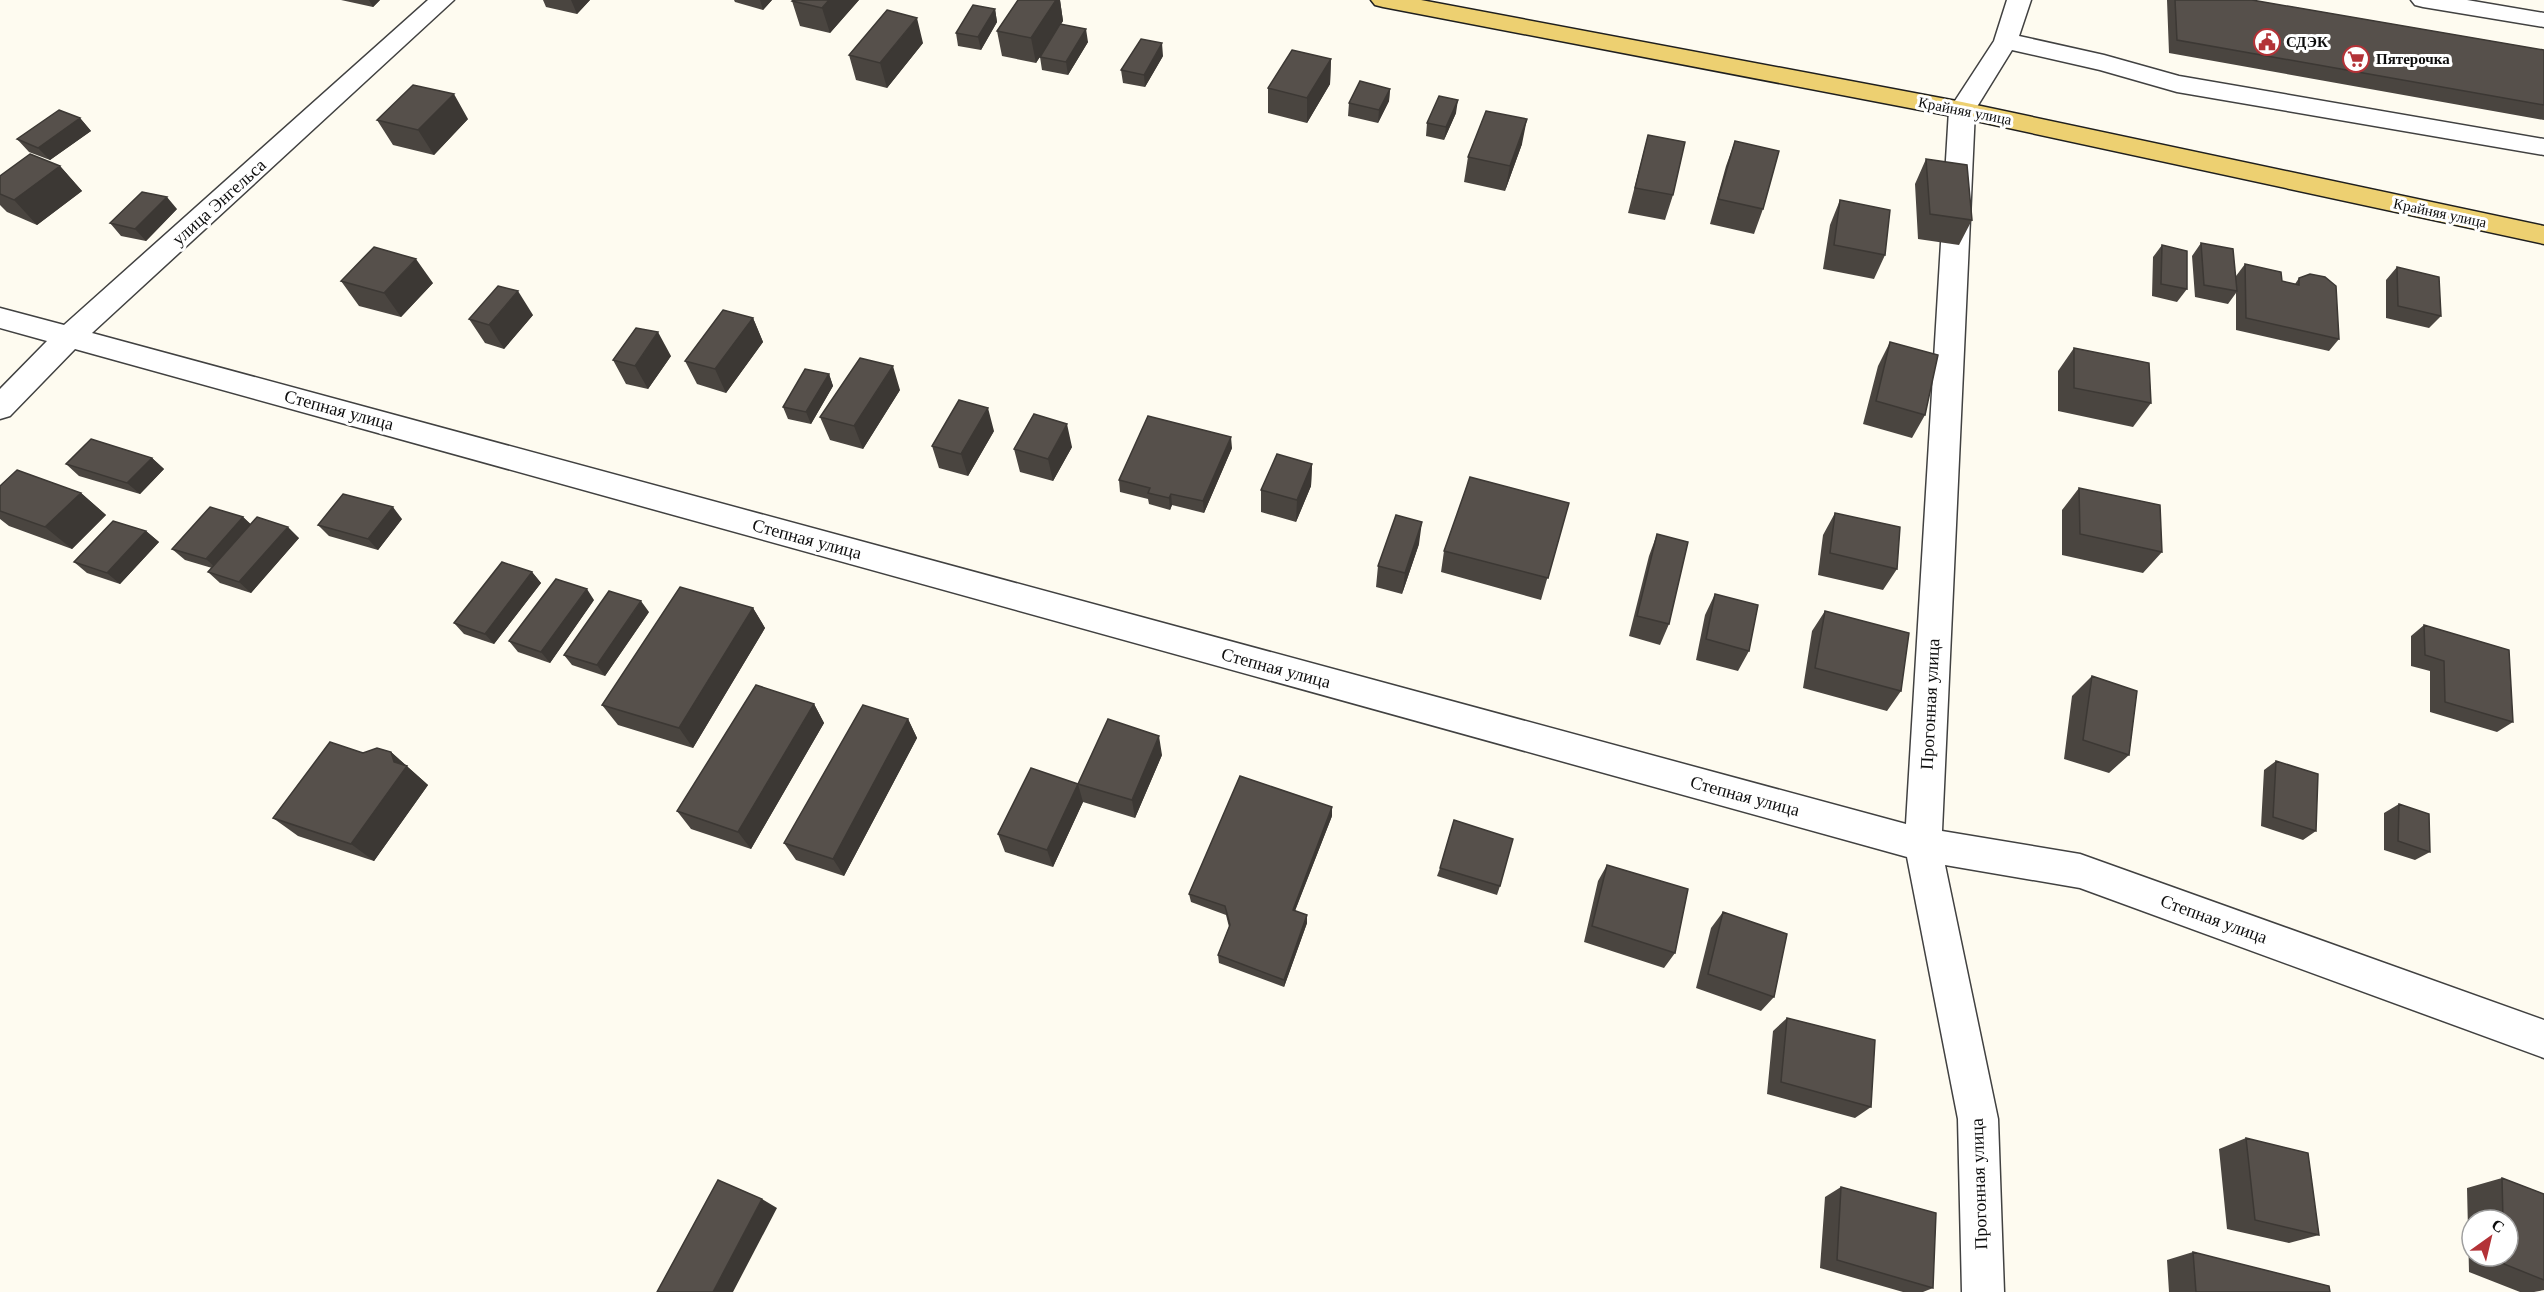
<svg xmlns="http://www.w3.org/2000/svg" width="2544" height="1292" viewBox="0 0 2544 1292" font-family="Georgia,serif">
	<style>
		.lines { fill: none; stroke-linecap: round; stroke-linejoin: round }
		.minor-casing { stroke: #414141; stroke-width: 3 }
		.major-casing { stroke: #1f1f1f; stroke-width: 3 }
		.minor { fill: #fff; fill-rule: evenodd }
		.major { fill: #edd071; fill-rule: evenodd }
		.wall { fill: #4a4540; fill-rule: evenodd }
		.shaded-wall { fill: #3c3834 }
		.building { fill: #56504b; stroke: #3c3834; stroke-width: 1.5 }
		.labels { text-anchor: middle; stroke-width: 6; stroke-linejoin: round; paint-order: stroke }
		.far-poi-label { font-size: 15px; font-weight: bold; fill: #0e0e0e; stroke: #fff; text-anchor: start }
		.far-street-label { font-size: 15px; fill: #0e0e0e; stroke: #fff }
		.street-label { font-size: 18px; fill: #0e0e0e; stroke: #fff }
	</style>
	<rect width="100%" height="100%" fill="#fefbf0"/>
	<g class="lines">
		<defs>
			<path id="minor" d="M428 0H454L92 333 1906 824 1949 110 1994 41 2007 0H2031L2019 36 2104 55 2179 76 2544 139V155L2177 92 2100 70 2012 50 1975 110 1942 831 2080 854 2544 1020V1058L2080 888 1945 865 1998 1119 2004 1292H1962L1958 1119 1907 857 75 349 10 416 0 419V389L47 341 0 328V308L64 325Z
				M2411 0H2467L2544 13V27L2423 7 2415 5Z"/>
			<path id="major" d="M1371 0H1421L1962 102 2544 226V244L1962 118 1383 7 1375 5Z"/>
		</defs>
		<!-- minor casing -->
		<use href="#minor" class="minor-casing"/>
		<!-- major casing -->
		<use href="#major" class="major-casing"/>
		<!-- minor -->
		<use href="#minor" class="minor"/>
		<!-- major -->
		<use href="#major" class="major"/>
	</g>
	<!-- wall -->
	<path class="wall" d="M341 0H380L373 7Z
		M543 0H590L577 14 546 7Z
		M734 0H772L763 10 735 2Z
		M793 0H859L830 33 800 26 792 1Z
		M1018 0H1060L1063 21 1061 24 1088 42 1068 75 1042 70 1040 57 1047 45 1036 63 1002 56 997 31Z
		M2167 0H2252L2544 50V120L2169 53Z
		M995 9 997 22 981 50 958 46 956 33Z
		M923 43 887 88 856 80 849 55Z
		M1163 56 1145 87 1123 83 1121 70Z
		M1331 59 1330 84 1307 123 1268 113V88Z
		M1390 89 1389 101 1378 123 1348 116 1349 103Z
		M1456 113 1444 140 1426 136 1427 123Z
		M80 118 91 131 50 160 29 152 17 139Z
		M468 119 434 155 393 145 377 120Z
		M1648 135 1673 195 1665 220 1628 213Z
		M1735 141 1763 209 1754 234 1710 224 1726 166Z
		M1522 144 1505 191 1464 182 1468 157Z
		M1926 159 1972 220 1959 245 1918 239 1915 184Z
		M60 166 82 191 37 225 7 212 0 205V176Z
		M1840 200 1885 255 1874 279 1823 269 1830 225Z
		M177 209 146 241 121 236 110 223Z
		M2201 243 2236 276 2245 264 2282 281 2295 284 2299 278 2339 339 2329 351 2236 330V293L2228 304 2195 297 2192 256Z
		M2162 245 2187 289 2177 302 2152 296 2153 257Z
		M2397 267 2441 316 2429 328 2386 318V280Z
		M341 281 433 283 401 317 359 306Z
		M533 315 504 349 485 343 469 319Z
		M753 318 763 342 726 393 697 384 685 361Z
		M1890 342 1925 415 1912 438 1863 424 1878 366Z
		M2074 348 2151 403 2133 427 2058 411V371Z
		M671 356 648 389 626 384 613 360Z
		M829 374 833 386 811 424 788 419 783 407Z
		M900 390 863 449 830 440 820 417Z
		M994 431 968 476 939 468 932 446Z
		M1072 447 1053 481 1020 472 1014 449Z
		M1232 448 1204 513 1172 505 1170 510 1149 504 1148 499 1120 492 1119 480Z
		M152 458 164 469 140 494 79 476 66 464Z
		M1312 464 1311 486 1296 522 1261 512V490Z
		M0 486 81 493 106 515 72 549 9 526 0 519Z
		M2079 488 2162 552 2143 573 2062 555V510Z
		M1569 503 1541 600 1441 572 1444 551Z
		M1835 513 1897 569 1883 590 1818 575 1823 535Z
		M243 517 251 525 299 538 251 593 220 583 208 572 212 568 185 560 172 549Z
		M402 519 378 550 329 536 318 525Z
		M146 531 159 542 120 584 87 573 74 562Z
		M1657 534 1669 624 1660 645 1629 636 1649 556Z
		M1419 544 1402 594 1376 587 1378 566Z
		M532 572 541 583 494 644 464 634 454 623Z
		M1715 594 1749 651 1738 671 1696 660 1705 615Z
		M594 600 550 663 518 652 509 641Z
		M753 608 765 628 693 748 618 725 602 705Z
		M1825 611 1901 691 1887 711 1803 688 1812 631Z
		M649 612 605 676 572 665 564 655Z
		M2424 625 2513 722 2497 732 2430 712V671L2411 666V636Z
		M2092 676 2129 755 2109 773 2064 759 2072 696Z
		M814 704 824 723 751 849 691 829 677 811Z
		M908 719 917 738 844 876 796 860 784 843Z
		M391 752 428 785 374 861 298 836 273 818 363 753Z
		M1162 755 1135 818 1083 802 1053 867 1005 852 998 834 1078 784Z
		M2276 761 2316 831 2303 840 2261 826 2264 770Z
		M2399 804 2430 852 2415 860 2384 850V813Z
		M1332 816 1295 911 1307 923 1284 987 1219 963 1218 955 1229 927 1226 915 1191 902 1189 894Z
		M1607 865 1675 953 1664 968 1584 942 1598 881Z
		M1440 868 1500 886 1497 895 1437 876Z
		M1723 912 1774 997 1761 1011 1696 988 1711 928Z
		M1787 1018 1871 1107 1855 1118 1767 1094 1773 1031Z
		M2246 1138 2319 1235 2289 1243 2227 1229 2219 1149Z
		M2502 1178 2544 1194V1290L2534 1292H2520L2469 1272 2467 1188ZM2472 1220H2508V1256H2472Z
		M1841 1187 1933 1288 1923 1292H1903L1820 1268 1825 1197Z
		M2193 1252 2330 1292H2169L2167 1260Z"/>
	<!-- shaded-wall -->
	<path class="shaded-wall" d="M369 0H380L373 7Z
		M571 0H590L577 14Z
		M760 0H772L763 10Z
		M829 0H859L830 33 822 8Z
		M1056 0H1060L1063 21 1036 63 1031 38Z
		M995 9 997 22 981 50 978 37Z
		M917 18 923 43 887 88 880 63Z
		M1086 29 1088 42 1068 75 1066 62Z
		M1162 43 1163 56 1145 87 1144 75Z
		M1331 59 1330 84 1307 123V98Z
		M1390 89 1389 101 1378 123 1379 110Z
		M454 94 468 119 434 155 418 130Z
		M1458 100 1456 113 1444 140 1446 127Z
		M80 118 91 131 50 160 38 148Z
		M1527 119 1522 144 1505 191 1510 166Z
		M60 166 82 191 37 225 14 200Z
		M167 197 177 209 146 241 135 229Z
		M416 259 433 283 401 317 384 293Z
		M518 291 533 315 504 349 489 325Z
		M753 318 763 342 726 393 715 369Z
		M658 332 671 356 648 389 635 366Z
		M893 366 900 390 863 449 854 426Z
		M829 374 833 386 811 424 806 412Z
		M988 408 994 431 968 476 961 454Z
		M1067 424 1072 447 1053 481 1048 459Z
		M1231 437 1232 448 1204 513 1203 501Z
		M152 458 164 469 140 494 127 483Z
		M1312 464 1311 486 1296 522 1297 500Z
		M81 493 106 515 72 549 45 527Z
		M1171 494 1172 505 1170 510 1169 498Z
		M393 507 402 519 378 550 368 539Z
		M243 517 255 528 218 570 206 559Z
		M1422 522 1419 544 1402 594 1405 573Z
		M288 527 299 538 251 593 239 582Z
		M146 531 159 542 120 584 107 573Z
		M532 572 541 583 494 644 485 634Z
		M587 589 594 600 550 663 541 652Z
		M641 601 649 612 605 676 597 665Z
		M753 608 765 628 693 748 679 728Z
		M814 704 824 723 751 849 738 832Z
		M908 719 917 738 844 876 833 859Z
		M1159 736 1162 755 1135 818 1132 800Z
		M391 752 428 785 374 861 351 844 394 762Z
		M1078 784 1083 802 1053 867 1047 850Z
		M1332 807V816L1292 918 1293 910Z
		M1307 915V923L1284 987V980Z
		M762 1199 777 1208 733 1292H713Z"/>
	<!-- building -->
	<path class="building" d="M793 0H829L822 8 792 1Z
		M1018 0H1056L1031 38 997 31Z
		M2175 0H2252L2544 50V105L2177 40Z
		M973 5 995 9 978 37 956 33Z
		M887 10 917 18 880 63 849 55Z
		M1060 24 1086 29 1066 62 1040 57Z
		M1141 39 1162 43 1144 75 1121 70Z
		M1292 50 1331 59 1307 98 1268 88Z
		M1360 81 1390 89 1379 110 1349 103Z
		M413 85 454 94 418 130 377 120Z
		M1439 96 1458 100 1446 127 1427 123Z
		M59 110 80 118 38 148 17 139Z
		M1486 111 1527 119 1510 166 1468 157Z
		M1648 135 1685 142 1673 195 1635 188Z
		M1735 141 1779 151 1763 209 1718 199Z
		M30 154 60 166 14 200 0 194V176Z
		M1926 159 1967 165 1972 220 1930 214Z
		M142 192 167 197 135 229 110 223Z
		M1840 200 1890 210 1885 255 1834 245Z
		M2201 243 2233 249 2237 291 2204 285Z
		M2162 245 2187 251V289L2161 284Z
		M374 247 416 259 384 293 341 281Z
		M2245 264 2281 272 2282 281 2299 285V278L2310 274 2325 277 2336 286 2339 339 2246 318Z
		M2397 267 2439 277 2441 316 2398 306Z
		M498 286 518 291 489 325 469 319Z
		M723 310 753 318 715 369 685 361Z
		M636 328 658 332 635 366 613 360Z
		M1890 342 1938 355 1925 415 1876 401Z
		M2074 348 2149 363 2151 403 2074 388Z
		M860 358 893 366 854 426 820 417Z
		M805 369 829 374 806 412 783 407Z
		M959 400 988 408 961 454 932 446Z
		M1034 414 1067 424 1048 459 1014 449Z
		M1148 416 1231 437 1203 501 1171 494 1169 498 1148 493 1150 488 1119 480Z
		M91 439 152 458 127 483 66 464Z
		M1277 454 1312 464 1297 500 1261 490Z
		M17 470 81 493 45 527 0 511V486Z
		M1470 477 1569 503 1548 578 1444 551Z
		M2079 488 2160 505 2162 552 2080 534Z
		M343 494 393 507 368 539 318 525Z
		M210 507 243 517 206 559 172 549Z
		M1835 513 1900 527 1897 569 1830 553Z
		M1396 515 1422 522 1405 573 1378 566Z
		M257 517 288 527 239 582 208 572Z
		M113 521 146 531 107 573 74 562Z
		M1657 534 1688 542 1669 624 1637 616Z
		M502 562 532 572 485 634 454 623Z
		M556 579 587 589 541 652 509 641Z
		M680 587 753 608 679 728 602 705Z
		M609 591 641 601 597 665 564 655Z
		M1715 594 1758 605 1749 651 1706 639Z
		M1825 611 1909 633 1901 691 1815 668Z
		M2424 625 2509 650 2513 722 2445 702 2444 661 2425 655Z
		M2092 676 2137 691 2129 755 2083 740Z
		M756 685 814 704 738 832 677 811Z
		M863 705 908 719 833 859 784 843Z
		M1108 719 1159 736 1132 800 1078 784Z
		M330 742 363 753 377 748 391 752 394 762 407 766 351 844 273 818Z
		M2276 761 2318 774 2316 831 2273 817Z
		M1031 768 1078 784 1047 850 998 834Z
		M1240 776 1332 807 1293 910 1307 915 1284 980 1218 955 1230 925 1225 906 1189 894Z
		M2399 804 2429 814 2430 852 2398 841Z
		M1454 820 1513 839 1500 886 1440 868Z
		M1607 865 1688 889 1675 953 1592 926Z
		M1723 912 1787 934 1774 997 1708 974Z
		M1787 1018 1875 1040 1871 1107 1781 1082Z
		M2246 1138 2308 1153 2319 1235 2255 1220Z
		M2502 1178 2544 1194V1280L2504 1264V1256H2508V1220H2503Z
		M718 1180 762 1199 713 1292H657Z
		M1841 1187 1936 1213 1933 1288 1837 1260Z
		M2193 1252 2329 1286 2330 1292H2196Z"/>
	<!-- icons -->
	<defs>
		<symbol id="civic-ring" viewBox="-11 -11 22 22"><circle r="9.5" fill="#fff" stroke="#b33237" stroke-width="1.5"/><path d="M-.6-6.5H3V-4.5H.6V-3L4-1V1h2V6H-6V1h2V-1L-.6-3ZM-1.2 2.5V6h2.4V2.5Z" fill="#b33237"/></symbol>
		<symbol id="supermarket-ring" viewBox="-11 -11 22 22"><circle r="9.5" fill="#fff" stroke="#b33237" stroke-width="1.5"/><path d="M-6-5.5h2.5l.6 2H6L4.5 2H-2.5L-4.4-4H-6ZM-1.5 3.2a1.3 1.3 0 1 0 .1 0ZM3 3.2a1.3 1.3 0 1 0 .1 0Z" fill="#b33237"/></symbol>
	</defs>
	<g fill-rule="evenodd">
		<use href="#civic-ring" x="2252" y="27" width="30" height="30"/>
		<use href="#supermarket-ring" x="2341" y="44" width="30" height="30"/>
	</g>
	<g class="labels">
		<!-- far-poi labels -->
		<g class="far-poi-label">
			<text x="2286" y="47">СДЭК</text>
			<text x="2376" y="64">Пятерочка</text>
		</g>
		<!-- far-street labels -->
		<g class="far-street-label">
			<text transform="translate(1965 111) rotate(11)" y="5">Крайняя улица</text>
			<text transform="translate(2440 213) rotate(12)" y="5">Крайняя улица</text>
		</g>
		<!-- street labels -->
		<g class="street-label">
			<text transform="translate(219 202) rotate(-42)" y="6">улица Энгельса</text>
			<text transform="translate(339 410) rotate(15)" y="6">Степная улица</text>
			<text transform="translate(807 539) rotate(15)" y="6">Степная улица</text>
			<text transform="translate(1276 668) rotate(15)" y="6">Степная улица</text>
			<text transform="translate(1930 704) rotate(-87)" y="6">Прогонная улица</text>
			<text transform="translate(1745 796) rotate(15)" y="6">Степная улица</text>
			<text transform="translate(2214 919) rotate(20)" y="6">Степная улица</text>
			<text transform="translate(1979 1184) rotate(-92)" y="6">Прогонная улица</text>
		</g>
	</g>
	<!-- north arrow -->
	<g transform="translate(2490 1238) rotate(34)"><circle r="28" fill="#ffffff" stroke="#9f9f9f" stroke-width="1.5"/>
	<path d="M0-4.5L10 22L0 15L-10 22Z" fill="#b33237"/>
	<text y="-9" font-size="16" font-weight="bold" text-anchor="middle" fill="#0e0e0e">С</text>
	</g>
</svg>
